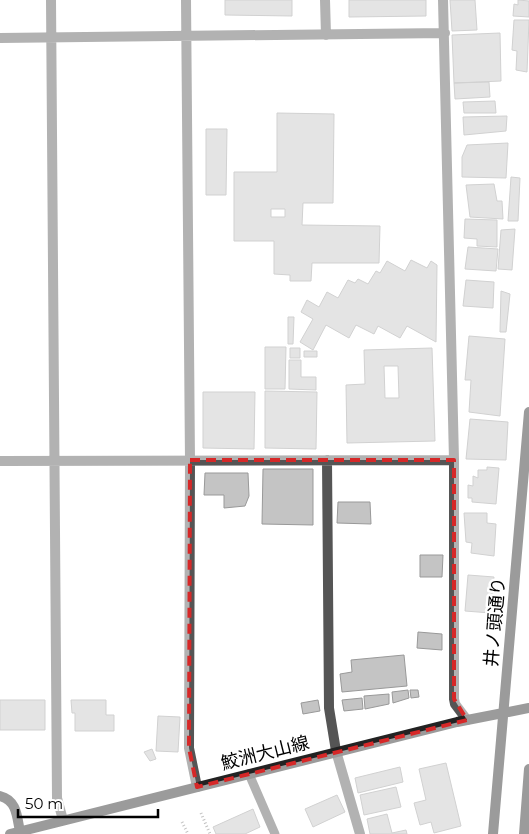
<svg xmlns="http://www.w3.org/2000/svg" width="529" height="834" viewBox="0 0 529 834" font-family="Montserrat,'Noto Sans JP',sans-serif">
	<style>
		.building { fill: #c4c4c4; stroke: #999; fill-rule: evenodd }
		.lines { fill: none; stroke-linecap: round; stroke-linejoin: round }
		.path { stroke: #777; stroke-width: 3; stroke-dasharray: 1 2.5; stroke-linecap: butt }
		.lane { stroke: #555; stroke-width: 9 }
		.street { stroke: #555; stroke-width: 10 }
		.secondary { stroke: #222; stroke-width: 10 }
		.marked { fill: none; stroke: #d62828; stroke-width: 4; stroke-dasharray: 10 6; stroke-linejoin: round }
		.labels { text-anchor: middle; stroke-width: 5; stroke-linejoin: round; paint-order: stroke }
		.street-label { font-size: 18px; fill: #000; stroke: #fff }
	</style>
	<rect width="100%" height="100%" fill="#fff"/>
	<!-- building -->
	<path class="building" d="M225 0H292V16L225 15Z
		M349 0H426V16L349 17Z
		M450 0H475L477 30 452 31Z
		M518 0 529 1V17L513 16 514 4 518 5Z
		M514 20H529L527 72 516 70 517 51 512 50Z
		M500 33 501 81 454 83 452 35Z
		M489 82 490 97 455 99 454 83Z
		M495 101 496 113H464L463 102Z
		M277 113 334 114 333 203H303L302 225 380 226 379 263H312L311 281H290V275L274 274V241H234V172H277ZM271 209H285V217H271Z
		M507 116 506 131 464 135 463 117Z
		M206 129H227L226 195H206Z
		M508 143 506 178 462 177V157L467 145Z
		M511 177 520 178 518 221H508Z
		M494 184 497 201H502L503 219 470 217 466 185Z
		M465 219 497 220V247L477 246V239L464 238Z
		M515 229 512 270 498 269 501 230Z
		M468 247 498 249 496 271 465 269Z
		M411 260 427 268 431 261 437 265 436 342 407 326 400 338 378 326 374 334 356 325 349 338 326 325 313 350 300 342 313 319 301 312 307 300 319 307 327 292 338 298 348 280 355 283 358 279 368 284 376 271 380 273 387 261 405 271Z
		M466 280 494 282 493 308 463 306Z
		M501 291 510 294 506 332H500Z
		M288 317H294L293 344H288Z
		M469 336 505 339 500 416 469 412 471 380H465Z
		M265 347H286L285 389H265Z
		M290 348H300V358H290Z
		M432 348 435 441 347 443 346 385 365 384 364 350ZM384 366H398L399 398H385Z
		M304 351H317V357H304Z
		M289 360H301V377H316V390L289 389Z
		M265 391 317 392 316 449 265 448Z
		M203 392H255L254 449 203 448Z
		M470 419 508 422 506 460 466 459Z
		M487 467 499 468 496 504 472 502V498H468V485L473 486V476L478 478V470H487Z
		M263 469H313V525L262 524Z
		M205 473H248L249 496 245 506 224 508V495H204Z
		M338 502H370L371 524 337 523Z
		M464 513H487V523L496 524 494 556 471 553 472 543 466 542Z
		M420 555H443L442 577H420Z
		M468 575 494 577 491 613 465 611Z
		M418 632 442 634V650L417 648Z
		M404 655 407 686 342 692 340 674 352 672 351 660Z
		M408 690 409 698 393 703 392 692Z
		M410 690H418L419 697 411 698Z
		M389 694V704L365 709 364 696Z
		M362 698 363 709 344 711 342 700Z
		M0 700H45V730H0Z
		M71 700H106V715H114V731H75V713H72Z
		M318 700 320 711 303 714 301 703Z
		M158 716 180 717 178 752 156 751Z
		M152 749 156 759 150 761 144 752Z
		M446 763 461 826 434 833 431 822 420 825 414 803 426 800 419 769Z
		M400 767 403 782 358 793 355 778Z
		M396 787 401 807 364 815 360 795Z
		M337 795 345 812 313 827 305 809Z
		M253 809 260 827 245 834H216L213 827Z
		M387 814 392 833 406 830 407 834H370L367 819Z"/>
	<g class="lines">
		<!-- path -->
		<path class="path" d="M201 813 210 834
			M182 822 188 834"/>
		<!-- lane -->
		<path class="lane" d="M249 774 275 834"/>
		<!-- street -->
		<path class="street" d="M51 0 57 798 63 820
			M186 0 190 460 189 748 197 787
			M325 0 326 35
			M443 0 454 460V699L455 704 467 720
			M0 38 445 33
			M327 460 329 708 336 751 360 834
			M0 461 454 460"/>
		<!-- secondary -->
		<path class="secondary" d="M0 796C17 800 17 817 20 832
			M10 834 457 722 529 708
			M493 834 529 412
			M524 834 529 769"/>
	</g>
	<!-- marked area -->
	<path d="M0 0H529V834H0ZM190 460H454V699L467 720 197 787 189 748Z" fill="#fff" fill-opacity=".55" fill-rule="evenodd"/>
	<path class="marked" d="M190 460H454V699L467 720 197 787 189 748Z"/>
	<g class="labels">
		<!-- street labels -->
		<g class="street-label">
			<text transform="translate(495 622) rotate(-85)" y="6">井ノ頭通り</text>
			<text transform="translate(265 753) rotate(-14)" y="6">鮫洲大山線</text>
		</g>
	</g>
	<!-- scale -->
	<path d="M18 809v8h140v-8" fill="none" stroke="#000000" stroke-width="2.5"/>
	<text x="25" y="809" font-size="15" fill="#000000" stroke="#ffffff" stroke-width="4" paint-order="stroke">50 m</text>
</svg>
